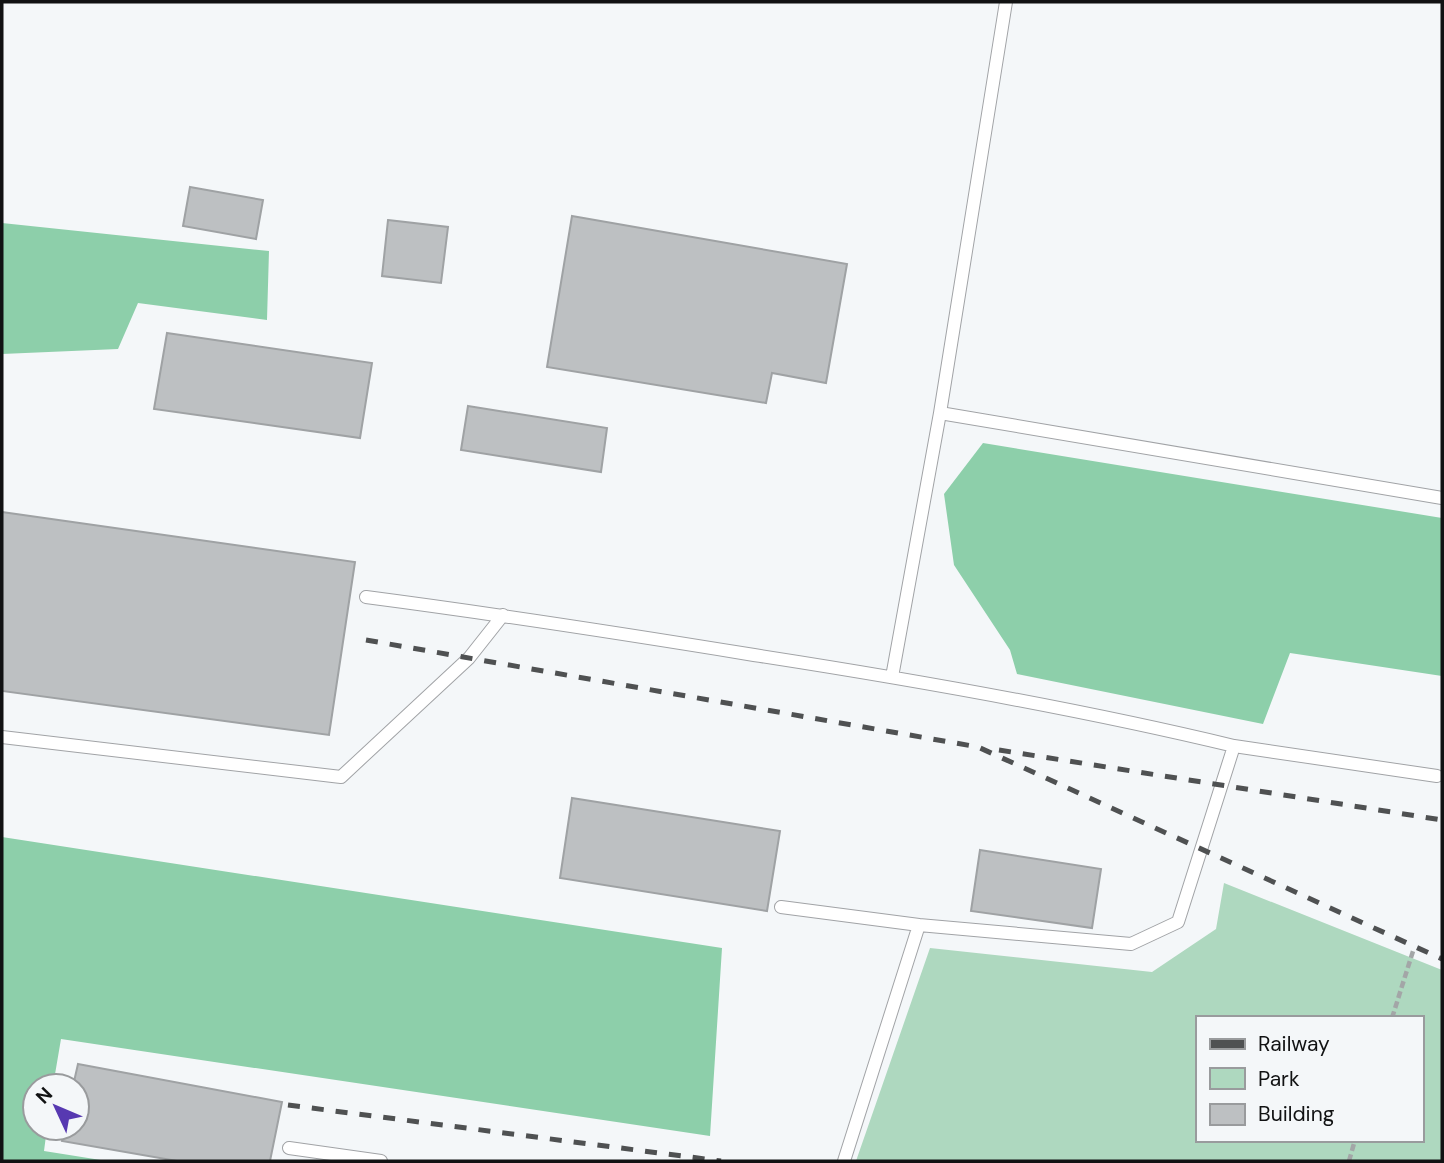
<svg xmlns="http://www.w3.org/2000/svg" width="1444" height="1163" viewBox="0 0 1444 1163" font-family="'DM Sans',sans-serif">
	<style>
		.green { fill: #aed8bf; fill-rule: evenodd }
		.forest { fill: #8dcfaa }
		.building { fill: #bdc0c2; stroke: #9fa2a4; stroke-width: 2 }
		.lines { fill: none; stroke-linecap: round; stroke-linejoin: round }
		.service-casing { stroke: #a1a3a6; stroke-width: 14 }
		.path { stroke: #a3a6a7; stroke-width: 4.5; stroke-dasharray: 7 3.5; stroke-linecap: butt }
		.service { stroke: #fff; stroke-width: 12 }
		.rail { stroke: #4f5152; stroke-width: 5; stroke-dasharray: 12 12; stroke-linecap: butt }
	</style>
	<rect width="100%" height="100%" fill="#f4f7f9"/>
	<!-- green -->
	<path class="green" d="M1224 883 1442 970V1161H856L930 948 1152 972 1216 929ZM1197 1018H1421V1140H1197Z"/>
	<!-- forest -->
	<path class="forest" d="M2 223 269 251 267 320 138 303 118 349 2 354Z
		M983 443 1442 518V676L1290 653 1263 724 1017 674 1010 650 954 565 944 494Z
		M2 837 722 948 710 1136 61 1039 53 1086H35V1128H47L44 1151 107 1161H2Z"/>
	<!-- building -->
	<path class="building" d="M190 187 263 200 256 239 183 226Z
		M572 216 847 264 826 383 772 373 766 403 547 367Z
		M388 220 448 227 441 283 382 276Z
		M167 333 372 363 360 438 154 409Z
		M468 406 607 428 601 472 461 450Z
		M2 512 355 562 329 735 2 691Z
		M572 798 780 831 767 911 560 878Z
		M980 850 1101 869 1092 928 971 911Z
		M78 1064 282 1102 270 1161H177L62 1141 65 1128H77V1086H73Z"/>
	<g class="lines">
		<defs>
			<path id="service" d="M940 413 1442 498
				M366 597C496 614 625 634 754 655 916 680 1076 708 1234 746L1178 922 1131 944 919 925 844 1161
				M892 677 940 413 1006 2
				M2 737 341 777 469 658 503 615
				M1234 746 1437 776
				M781 907 919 925
				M289 1148 381 1161"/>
		</defs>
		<!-- service casing -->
		<use href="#service" class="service-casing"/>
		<!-- path -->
		<path class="path" d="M1392 1018 1414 948
			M1349 1161 1355 1140"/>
		<!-- service -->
		<use href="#service" class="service"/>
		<!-- rail -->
		<path class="rail" d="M366 640 978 747 1442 959
			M999 750 1442 820
			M288 1105 721 1161"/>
	</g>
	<!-- border -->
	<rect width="1444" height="1163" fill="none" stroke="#111213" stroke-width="7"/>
	<!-- legend -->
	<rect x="1196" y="1016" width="228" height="126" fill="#f4f7f9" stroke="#999b9d" stroke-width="2"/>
	<rect x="1210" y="1039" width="35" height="10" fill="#4f5152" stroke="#999b9d" stroke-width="2"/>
	<text x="1258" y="1051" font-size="21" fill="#111213">Railway</text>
	<rect x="1210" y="1068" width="35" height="21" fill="#aed8bf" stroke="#999b9d" stroke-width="2"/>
	<text x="1258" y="1086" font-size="21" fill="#111213">Park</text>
	<rect x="1210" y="1104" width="35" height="21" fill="#bdc0c2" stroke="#999b9d" stroke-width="2"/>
	<text x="1258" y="1121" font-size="21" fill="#111213">Building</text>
	<!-- north arrow -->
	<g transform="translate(56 1107) rotate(314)"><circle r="33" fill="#f4f7f9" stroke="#999b9d" stroke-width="2"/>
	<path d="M0-5L12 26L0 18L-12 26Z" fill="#5739b1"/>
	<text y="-10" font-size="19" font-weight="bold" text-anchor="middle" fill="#111213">N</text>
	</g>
</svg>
